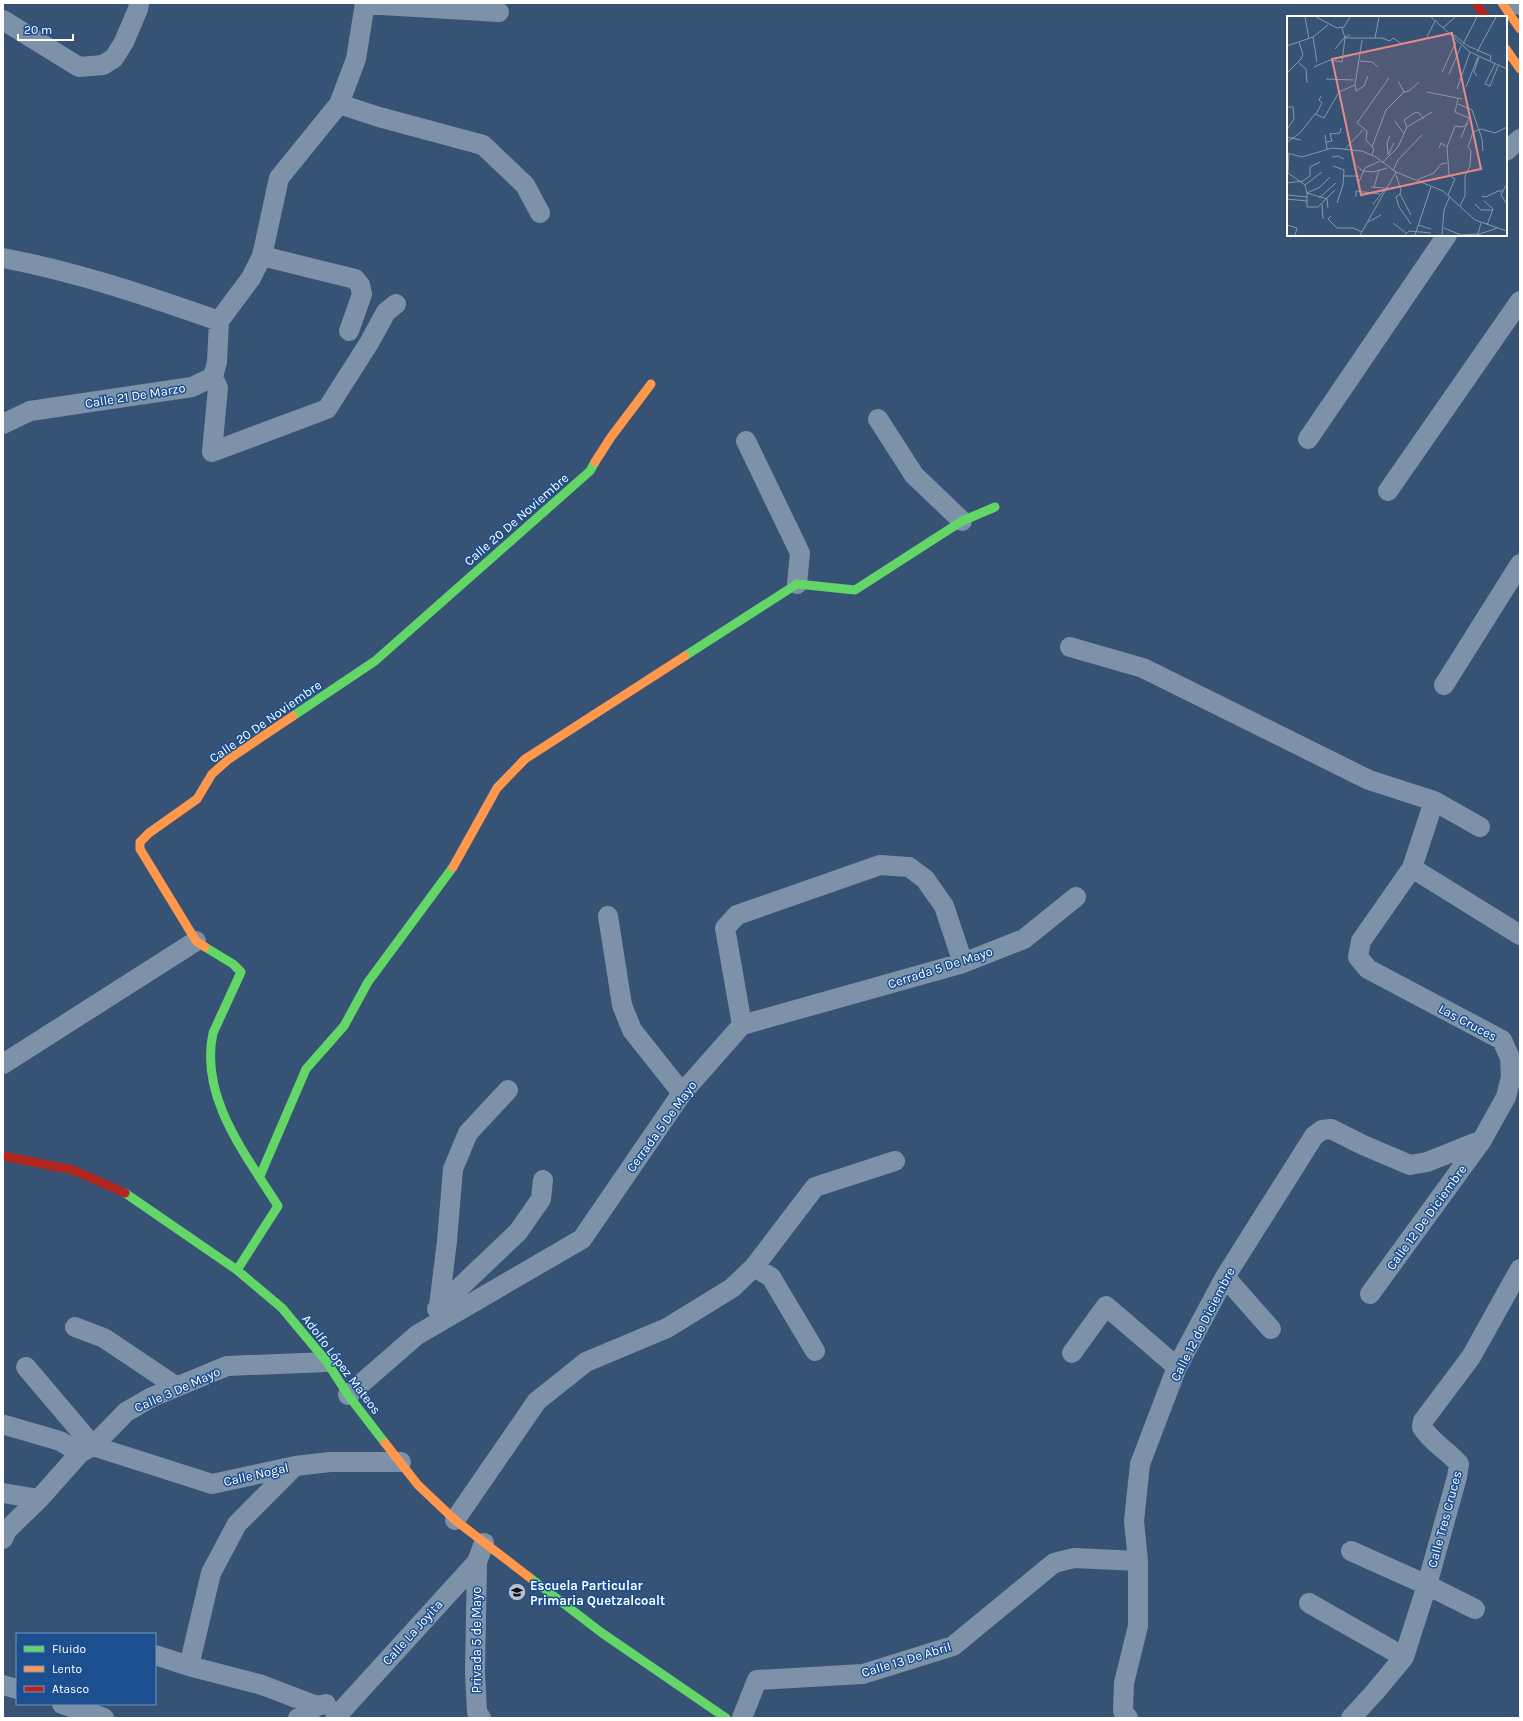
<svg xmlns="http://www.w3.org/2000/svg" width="1523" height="1721" viewBox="0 0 1523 1721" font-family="Karla,sans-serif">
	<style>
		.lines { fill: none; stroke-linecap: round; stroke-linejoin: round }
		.street { stroke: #7d92a8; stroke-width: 20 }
		.fast { stroke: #63d668; stroke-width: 9 }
		.slow { stroke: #ff974d; stroke-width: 9 }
		.jam { stroke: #b3261e; stroke-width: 9 }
		.labels { text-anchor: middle; stroke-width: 3; stroke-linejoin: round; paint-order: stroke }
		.street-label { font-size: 13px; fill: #fff; stroke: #1b4f8f }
		.poi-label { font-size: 13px; font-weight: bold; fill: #fff; stroke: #1b4f8f; text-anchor: start }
		.inset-road { fill: none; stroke: #8697ac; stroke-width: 1 }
		.view { fill: #e88989; fill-opacity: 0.15; stroke: #e88989; stroke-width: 2 }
		.inset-edge { fill: none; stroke: #fff; stroke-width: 2 }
	</style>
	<rect width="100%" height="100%" fill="#365274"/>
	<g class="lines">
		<!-- street -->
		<path class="street" d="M1516 3 1520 5
			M365 4 499 12
			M3 20 79 67 103 65 114 58 124 42 138 9 139 3
			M339 104 379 117 483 145 525 185 540 213
			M1506 151 1520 139
			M262 256 355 279 360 285 362 294 349 331
			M3 258C77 272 148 296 219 321
			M213 377 218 388 212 452 327 409 369 343 386 312 396 304
			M878 419 914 475 962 521
			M3 424 30 411 192 387 213 377 217 362 219 321 251 278 262 256 279 178 339 104 356 59 365 3
			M1308 439 1447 235
			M746 441 800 553 797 584
			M1388 491 1520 301
			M1070 647 1143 668 1369 780 1434 801 1480 827
			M1444 685 1520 564
			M1412 868 1520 935
			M608 916 622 1005 632 1030 682 1093
			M742 1025 725 928 737 915 880 865 909 867 925 879 944 906 963 963
			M3 1064 196 941
			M754 1267 771 1277 815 1351
			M1225 1277 1271 1329
			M1370 1294 1482 1140 1506 1097 1511 1077 1510 1058 1502 1040 1368 969 1358 957 1361 941 1412 868 1434 801
			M439 1306 447 1241 453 1169 468 1133 508 1090
			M437 1309 518 1232 541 1199 543 1180
			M75 1327 104 1338 177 1387
			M1072 1353 1106 1306 1177 1367
			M26 1367 93 1446 212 1484 295 1466 330 1462H401
			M348 1395 417 1335 582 1239 682 1093 742 1025 963 963 1024 939 1076 897
			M5 1425 60 1441 80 1453
			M3 1493 39 1499
			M455 1520 537 1401 586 1362 667 1328 732 1288 754 1267 815 1187 895 1161
			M3 1539 7 1530 39 1499 80 1453 93 1446 126 1412 152 1397 227 1366 327 1362
			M1351 1551 1427 1585 1475 1609
			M477 1562 475 1673 477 1712 481 1718
			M1309 1603 1404 1657
			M155 1655 189 1666 262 1685 317 1706
			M189 1666 211 1573 237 1524 295 1466
			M3 1685 17 1689
			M62 1704 104 1718
			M298 1718 317 1706 326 1704
			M335 1718 477 1562 484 1543
			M742 1718 757 1680 863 1674 953 1646 1054 1563 1074 1558 1138 1561
			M1128 1718 1123 1711 1124 1683 1138 1626V1561L1134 1521 1140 1464 1177 1367 1225 1277 1314 1136 1322 1130 1331 1129 1363 1145 1410 1165 1427 1162 1482 1140
			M1351 1718 1374 1693 1404 1657 1427 1585 1457 1477 1459 1464C1448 1451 1431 1442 1422 1427L1423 1421 1471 1357 1520 1269"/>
		<!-- fast -->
		<path class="fast" d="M685 656 797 584 855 590 962 521 995 507
			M293 716 375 661 590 471 595 462
			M205 947 233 964 241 972 213 1033C199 1097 246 1155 278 1206L237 1270
			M260 1176 306 1069 344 1026 368 982 453 867
			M125 1193 237 1270 282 1308 327 1362 348 1395 385 1443
			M529 1577 602 1633 726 1718"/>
		<!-- slow -->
		<path class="slow" d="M1502 3 1520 29
			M1506 49 1520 69
			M595 462 611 437 651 384
			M453 867 497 788 525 759 685 656
			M205 947 196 941 140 849V842L149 833 197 799 212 774 229 759 293 716
			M385 1443 418 1485 455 1520 529 1577"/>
		<!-- jam -->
		<path class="jam" d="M1476 3 1485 17
			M3 1156 73 1170 125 1193"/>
	</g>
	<!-- icons -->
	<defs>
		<symbol id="school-disc" viewBox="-11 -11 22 22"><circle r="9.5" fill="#b9c2ce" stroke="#1b4f8f"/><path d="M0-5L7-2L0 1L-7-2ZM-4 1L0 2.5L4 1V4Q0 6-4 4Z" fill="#111"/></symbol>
	</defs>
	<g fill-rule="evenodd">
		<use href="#school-disc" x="507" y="1582" width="20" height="20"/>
	</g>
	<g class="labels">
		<!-- street labels -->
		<g class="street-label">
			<text transform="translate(135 395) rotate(-9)" y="5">Calle 21 De Marzo</text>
			<text transform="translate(516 519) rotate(-41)" y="5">Calle 20 De Noviembre</text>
			<text transform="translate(265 721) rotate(-35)" y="5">Calle 20 De Noviembre</text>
			<text transform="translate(940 967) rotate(-18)" y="5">Cerrada 5 De Mayo</text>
			<text transform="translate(1468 1022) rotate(28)" y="5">Las Cruces</text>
			<text transform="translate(661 1126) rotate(-54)" y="5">Cerrada 5 De Mayo</text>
			<text transform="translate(1426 1217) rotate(-54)" y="5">Calle 12 De Diciembre</text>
			<text transform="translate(1202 1324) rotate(-63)" y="5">Calle 12 de Diciembre</text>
			<text transform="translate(342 1364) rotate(53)" y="5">Adolfo López Mateos</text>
			<text transform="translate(177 1389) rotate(-24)" y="5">Calle 3 De Mayo</text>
			<text transform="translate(256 1474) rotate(-13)" y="5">Calle Nogal</text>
			<text transform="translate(1444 1519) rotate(-75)" y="5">Calle Tres Cruces</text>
			<text transform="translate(412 1632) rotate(-48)" y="5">Calle La Joyita</text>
			<text transform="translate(476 1640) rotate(-90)" y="5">Privada 5 de Mayo</text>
			<text transform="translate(906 1659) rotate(-17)" y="5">Calle 13 De Abril</text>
		</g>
		<!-- poi labels -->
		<g class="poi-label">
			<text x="530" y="1590">Escuela Particular<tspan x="530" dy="15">Primaria Quetzalcoalt</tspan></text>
		</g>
	</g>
	<!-- overview -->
	<g transform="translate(1287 16)">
		<rect width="220" height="220" fill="#365274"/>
		<path class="inset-road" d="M18 1 22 23M29 1 50 12 57 11 63 1M144 1 183 36 220 53M156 12 168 1M167 19 181 30 204 40 203 45M26 21 30 46M140 21 148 5M58 22H95L103 25 106 22 115 28M88 22 92 1M176 28 190 1M0 30 26 21 41 9M48 33 58 21 63 19M190 36 209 1M73 45 85 46 91 51M12 47 19 53 20 67M208 48 198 68 203 70 211 50M27 51 43 44 55 46 58 22 55 12M155 56 169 26M0 57 14 43 16 38 12 26M162 58 174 30M190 60 187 56 192 41M39 63 67 64M111 65 117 76M68 69 69 75 77 70 81 60M179 71 191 41M170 73 183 36M140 76 175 83M171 82 168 96 182 102 174 122M171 88 185 94 195 123 196 135M0 91H6L7 103 0 113M29 98 35 87 32 84 34 80M108 105 117 118M120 111 117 104 129 96 132 97 137 103M38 119 40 133M0 121 14 124M0 126 13 117 28 98 37 102 52 76 68 69 75 24M40 126 45 125 43 118 53 117 54 112M85 131 99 94 117 76 122 75 132 66M152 132 154 127 160 131M57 134 76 114M0 137 15 141 45 132 75 135 89 141 109 156 156 175 188 204 220 215M2 137 1 157 18 169 20 177 40 183 41 192M101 138 100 127 103 120M85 139 87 133 79 124 80 115 70 107 102 62M101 139 107 127M45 141 51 140 57 143M95 147 111 131 120 111 145 96M46 150 57 154 56 169 50 187M70 150 76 155 86 156 100 152M106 155 111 144 135 119M109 159 114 174 113 178M57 160H72M43 161 33 171 20 177V191H31L48 174M0 167 16 165 23 160V151L33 146M132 167V163L147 157 154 148 160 147M220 167 214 179 220 188M71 168 78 152 93 145M18 169 35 156M84 171 98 172M87 171 92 154M113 178 109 181 112 191 124 208M113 178 124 199M1 179 20 181M161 179 168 163 162 159 160 131 168 110 175 111 181 108M195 180 199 181 211 175H216M69 181V175L93 178M32 182 49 167M0 183 20 185M197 185 206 193 200 209M35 188 36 203M86 188 100 171M188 188 194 194H206M173 190 178 180V160L183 150 184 135 181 131 186 116 194 113 208 117 220 111M44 200 41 203 50 212H66L75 216M81 206 94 199M106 207 119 217M0 209 10 212 8 219M131 209 144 213M157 212 174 219 191 218 194 207M73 219 109 156M118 219 122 215 144 217M128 219 144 171M155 219 157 194 163 180M190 219 210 212"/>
		<path class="view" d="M165 17 194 153 74 179 45 43Z"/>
		<rect width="220" height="220" class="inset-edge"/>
	</g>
	<!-- border -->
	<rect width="1523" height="1721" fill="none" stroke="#ffffff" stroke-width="8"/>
	<!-- legend -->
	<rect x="16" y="1633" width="140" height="72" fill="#1b4f8f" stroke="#7695bc"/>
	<rect x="24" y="1646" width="20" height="6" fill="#63d668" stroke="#7695bc"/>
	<text x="52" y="1653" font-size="12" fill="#ffffff">Fluido</text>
	<rect x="24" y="1666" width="20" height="6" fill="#ff974d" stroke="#7695bc"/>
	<text x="52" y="1673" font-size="12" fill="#ffffff">Lento</text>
	<rect x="24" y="1686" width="20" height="6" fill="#b3261e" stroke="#7695bc"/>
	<text x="52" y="1693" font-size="12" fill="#ffffff">Atasco</text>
	<!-- scale -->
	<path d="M18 34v6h55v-6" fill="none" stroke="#ffffff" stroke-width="2"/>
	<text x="24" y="34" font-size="12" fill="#ffffff" stroke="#1b4f8f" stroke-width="3" paint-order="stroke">20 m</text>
</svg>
